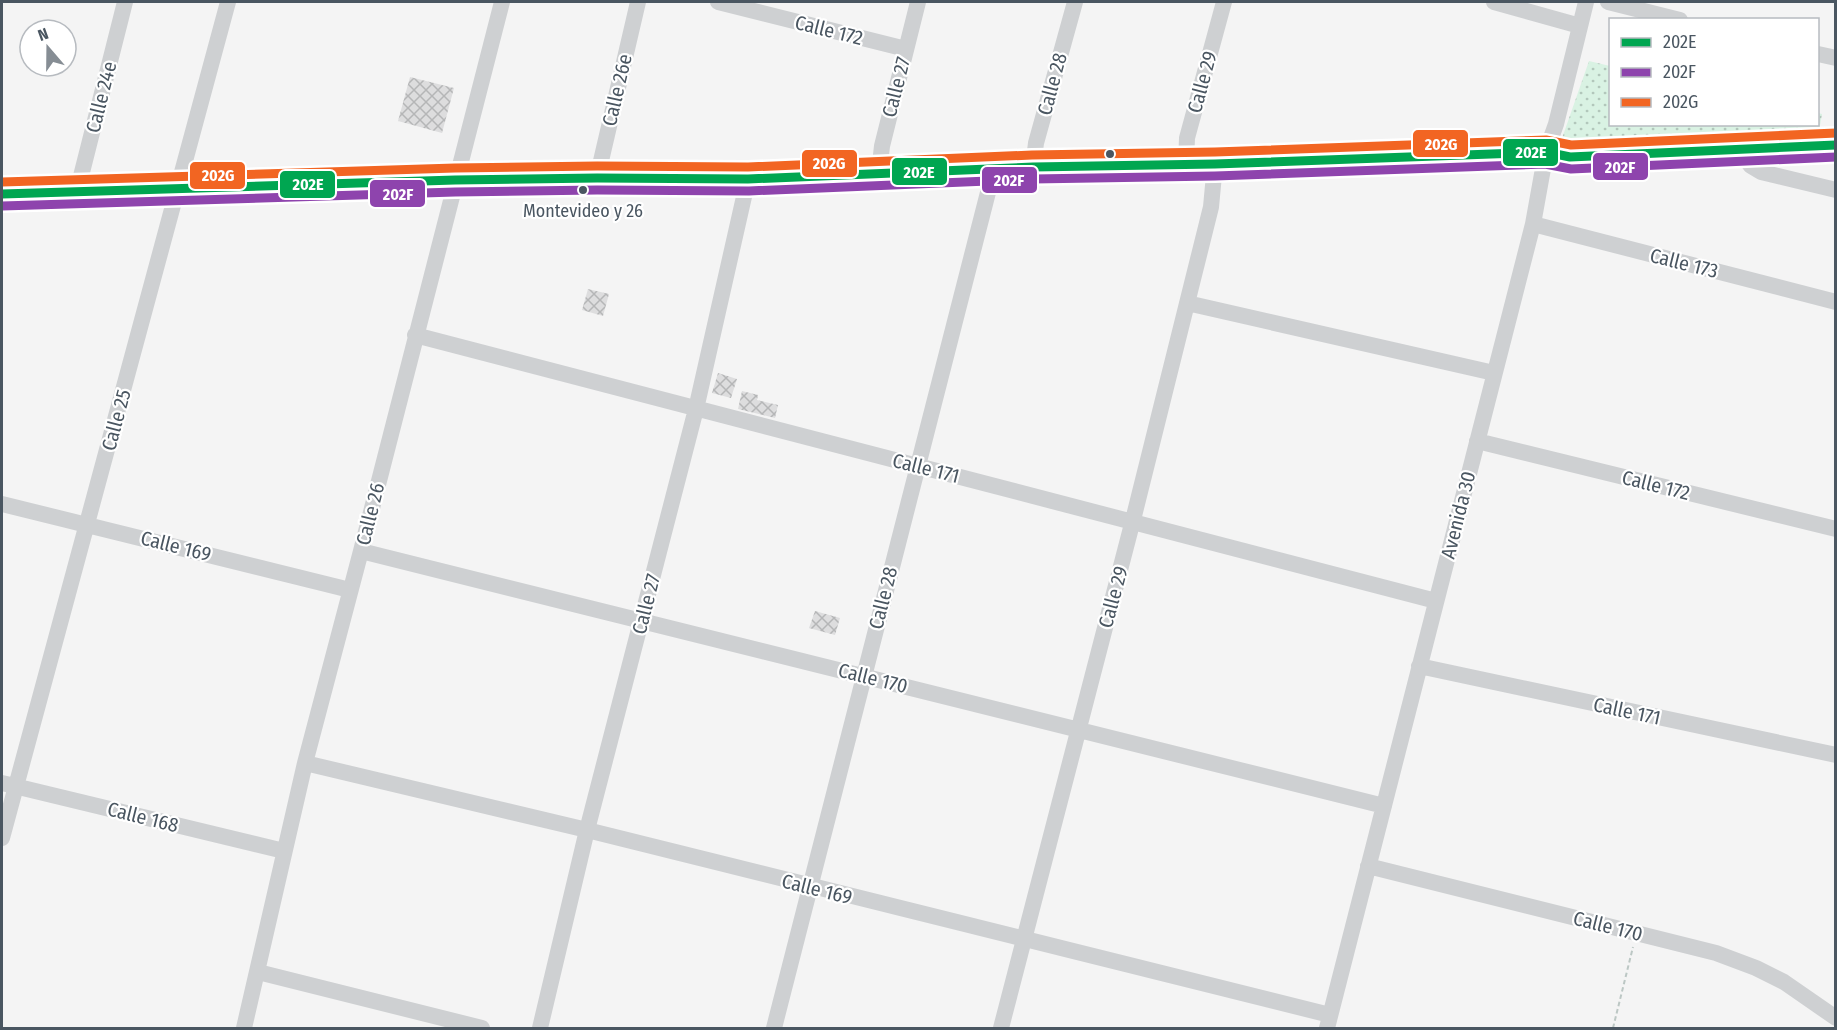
<svg xmlns="http://www.w3.org/2000/svg" width="1837" height="1030" viewBox="0 0 1837 1030" font-family="'Fira Sans Condensed',sans-serif">
	<style>
		.park { fill: url(#park-dots) }
		.building { fill: url(#building-cross-hatch) }
		.lines { fill: none; stroke-linecap: round; stroke-linejoin: round }
		.path { stroke: #bcc7c4; stroke-width: 2; stroke-dasharray: 4.5 3; stroke-linecap: butt }
		.minor { stroke: #ced0d2; stroke-width: 16 }
		.major { stroke: #caced1; stroke-width: 20 }
		.bus-1-casing { stroke: #fff; stroke-width: 14 }
		.bus-2-casing { stroke: #fff; stroke-width: 14 }
		.bus-3-casing { stroke: #fff; stroke-width: 14 }
		.bus-1 { stroke: #00a651; stroke-width: 9 }
		.bus-2 { stroke: #8e44ad; stroke-width: 9 }
		.bus-3 { stroke: #f26522; stroke-width: 9 }
		.bus-dot { fill: #4a5661; stroke: #fff; stroke-width: 2 }
		.labels { text-anchor: middle; stroke-width: 4.5; stroke-linejoin: round; paint-order: stroke }
		.bus-label { font-size: 18px; fill: #4a5661; stroke: #fff }
		.street-label { font-size: 20px; fill: #4a5661; stroke: #fff }
		.line-badge { stroke: #fff; stroke-width: 2 }
		.badge-label { font-size: 16px; text-anchor: middle; font-weight: bold; fill: #fff }
	</style>
	<defs>
		<pattern id="park-dots" width="8" height="8" patternUnits="userSpaceOnUse" patternTransform="scale(1.5)"><rect width="8" height="8" fill="#d9f2e3"/><path d="M2 2h.1M6 6h.1" fill="none" stroke="#b2c7bb" stroke-width="1.8" stroke-linecap="round"/></pattern>
		<pattern id="building-cross-hatch" width="8" height="8" patternUnits="userSpaceOnUse" patternTransform="scale(1.5)"><rect width="8" height="8" fill="#ddddde"/><path d="M0 0l8 8M0 8l8-8" fill="none" stroke="#b5b6b7"/></pattern>
	</defs>
	<rect width="100%" height="100%" fill="#f4f4f4"/>
	<!-- park -->
	<path class="park" d="M1589 61 1610 66V124H1818V113L1822 114 1819 131 1560 144Z"/>
	<!-- building -->
	<path class="building" d="M410 77 454 88 442 133 398 121Z
		M588 289 609 294 603 316 582 310Z
		M718 373 737 379 731 398 712 393Z
		M742 391 758 395 757 400 778 405 775 418 738 409Z
		M815 611 840 618 835 635 809 628Z"/>
	<g class="lines">
		<!-- path -->
		<path class="path" d="M1613 1028 1633 947"/>
		<!-- minor -->
		<path class="minor" d="M718 2 906 49
			M1494 2 1580 26
			M1608 2 1680 20
			M1818 54 1836 58
			M1737 148 1751 166 1761 172 1836 190
			M1186 163 1187 138 1224 2
			M1033 167 1036 143 1075 2
			M879 173 882 146 918 2
			M597 178 638 2
			M77 192 125 2
			M1533 224 1836 302
			M1187 303 1494 373
			M415 335C755 425 1096 511 1436 601
			M1477 441 1836 529
			M2 504 350 590
			M361 551 1384 806
			M1419 666 1836 755
			M305 763 587 830 1330 1015
			M2 783 284 851
			M2 838 228 2
			M1368 866 1716 953 1756 968 1784 982 1836 1018
			M258 972 482 1028
			M244 1028 305 763 361 551 502 2
			M540 1028 587 830 696 409 748 179
			M774 1028 994 169
			M1001 1028 1133 520 1211 207 1215 164
			M1327 1028 1533 224 1546 152 1556 124 1586 2"/>
		<!-- major -->
		<path class="major" d="M2 194 455 180 597 178 748 179 1033 167 1215 164 1546 152 1570 157 1737 148 1836 145"/>
		<defs>
			<path id="bus-1" d="M2 194 455 180 597 178 748 179 1033 167 1215 164 1546 152 1570 157 1836 145"/>
			<path id="bus-2" d="M2 206 455 192 597 190 749 191 1033 179 1215 176 1545 164 1571 169 1836 157"/>
			<path id="bus-3" d="M2 182 455 168 597 166 748 167 1032 155 1215 152 1546 140 1571 145 1836 133"/>
		</defs>
		<!-- bus-1 casing -->
		<use href="#bus-1" class="bus-1-casing"/>
		<!-- bus-2 casing -->
		<use href="#bus-2" class="bus-2-casing"/>
		<!-- bus-3 casing -->
		<use href="#bus-3" class="bus-3-casing"/>
		<!-- bus-1 -->
		<use href="#bus-1" class="bus-1"/>
		<!-- bus-2 -->
		<use href="#bus-2" class="bus-2"/>
		<!-- bus-3 -->
		<use href="#bus-3" class="bus-3"/>
	</g>
	<!-- markers -->
	<g class="bus-dot">
		<circle cx="1110" cy="154" r="5"/>
		<circle cx="583" cy="190" r="5"/>
	</g>
	<g class="labels">
		<!-- bus labels -->
		<g class="bus-label">
			<text x="583" y="217">Montevideo y 26</text>
		</g>
		<!-- street labels -->
		<g class="street-label">
			<text transform="translate(829 30) rotate(14)" y="7">Calle 172</text>
			<text transform="translate(1202 82) rotate(-75)" y="7">Calle 29</text>
			<text transform="translate(1052 84) rotate(-75)" y="7">Calle 28</text>
			<text transform="translate(896 87) rotate(-76)" y="7">Calle 27</text>
			<text transform="translate(617 90) rotate(-77)" y="7">Calle 26e</text>
			<text transform="translate(101 97) rotate(-76)" y="7">Calle 24e</text>
			<text transform="translate(1684 263) rotate(14)" y="7">Calle 173</text>
			<text transform="translate(116 420) rotate(-75)" y="7">Calle 25</text>
			<text transform="translate(926 468) rotate(14)" y="7">Calle 171</text>
			<text transform="translate(1656 485) rotate(14)" y="7">Calle 172</text>
			<text transform="translate(370 514) rotate(-76)" y="7">Calle 26</text>
			<text transform="translate(1458 515) rotate(-76)" y="7">Avenida 30</text>
			<text transform="translate(176 546) rotate(14)" y="7">Calle 169</text>
			<text transform="translate(1113 597) rotate(-75)" y="7">Calle 29</text>
			<text transform="translate(883 598) rotate(-76)" y="7">Calle 28</text>
			<text transform="translate(646 604) rotate(-76)" y="7">Calle 27</text>
			<text transform="translate(873 678) rotate(14)" y="7">Calle 170</text>
			<text transform="translate(1627 711) rotate(12)" y="7">Calle 171</text>
			<text transform="translate(143 817) rotate(14)" y="7">Calle 168</text>
			<text transform="translate(817 889) rotate(14)" y="7">Calle 169</text>
			<text transform="translate(1608 926) rotate(14)" y="7">Calle 170</text>
		</g>
	</g>
	<g class="line-badge">
		<rect x="1412" y="129" width="57" height="29" rx="6" fill="#f26522"/>
		<rect x="1502" y="138" width="57" height="29" rx="6" fill="#00a651"/>
		<rect x="801" y="149" width="57" height="29" rx="6" fill="#f26522"/>
		<rect x="1592" y="152" width="57" height="29" rx="6" fill="#8e44ad"/>
		<rect x="891" y="157" width="57" height="29" rx="6" fill="#00a651"/>
		<rect x="189" y="161" width="57" height="29" rx="6" fill="#f26522"/>
		<rect x="981" y="166" width="57" height="28" rx="6" fill="#8e44ad"/>
		<rect x="279" y="170" width="57" height="29" rx="6" fill="#00a651"/>
		<rect x="369" y="179" width="57" height="29" rx="6" fill="#8e44ad"/>
	</g>
	<g class="badge-label">
		<text x="1441" y="150">202G</text>
		<text x="1531" y="158">202E</text>
		<text x="829" y="169">202G</text>
		<text x="1620" y="173">202F</text>
		<text x="919" y="178">202E</text>
		<text x="218" y="181">202G</text>
		<text x="1009" y="186">202F</text>
		<text x="308" y="190">202E</text>
		<text x="398" y="200">202F</text>
	</g>
	<!-- border -->
	<rect width="1837" height="1030" fill="none" stroke="#4a5661" stroke-width="6"/>
	<!-- legend -->
	<rect x="1609" y="18" width="210" height="108" fill="#ffffff" stroke="#b7bbc0" stroke-width="1.5"/>
	<rect x="1621" y="38" width="30" height="9" fill="#00a651" stroke="#b7bbc0" stroke-width="1.5"/>
	<text x="1663" y="48" font-size="18" fill="#4a5661">202E</text>
	<rect x="1621" y="68" width="30" height="9" fill="#8e44ad" stroke="#b7bbc0" stroke-width="1.5"/>
	<text x="1663" y="78" font-size="18" fill="#4a5661">202F</text>
	<rect x="1621" y="98" width="30" height="9" fill="#f26522" stroke="#b7bbc0" stroke-width="1.5"/>
	<text x="1663" y="108" font-size="18" fill="#4a5661">202G</text>
	<!-- north arrow -->
	<g transform="translate(48 48) rotate(340)"><circle r="28" fill="#ffffff" stroke="#b7bbc0" stroke-width="1.5"/>
	<path d="M0-4.5L10 22L0 15L-10 22Z" fill="#868d94"/>
	<text y="-9" font-size="16" font-weight="bold" text-anchor="middle" fill="#4a5661">N</text>
	</g>
</svg>
